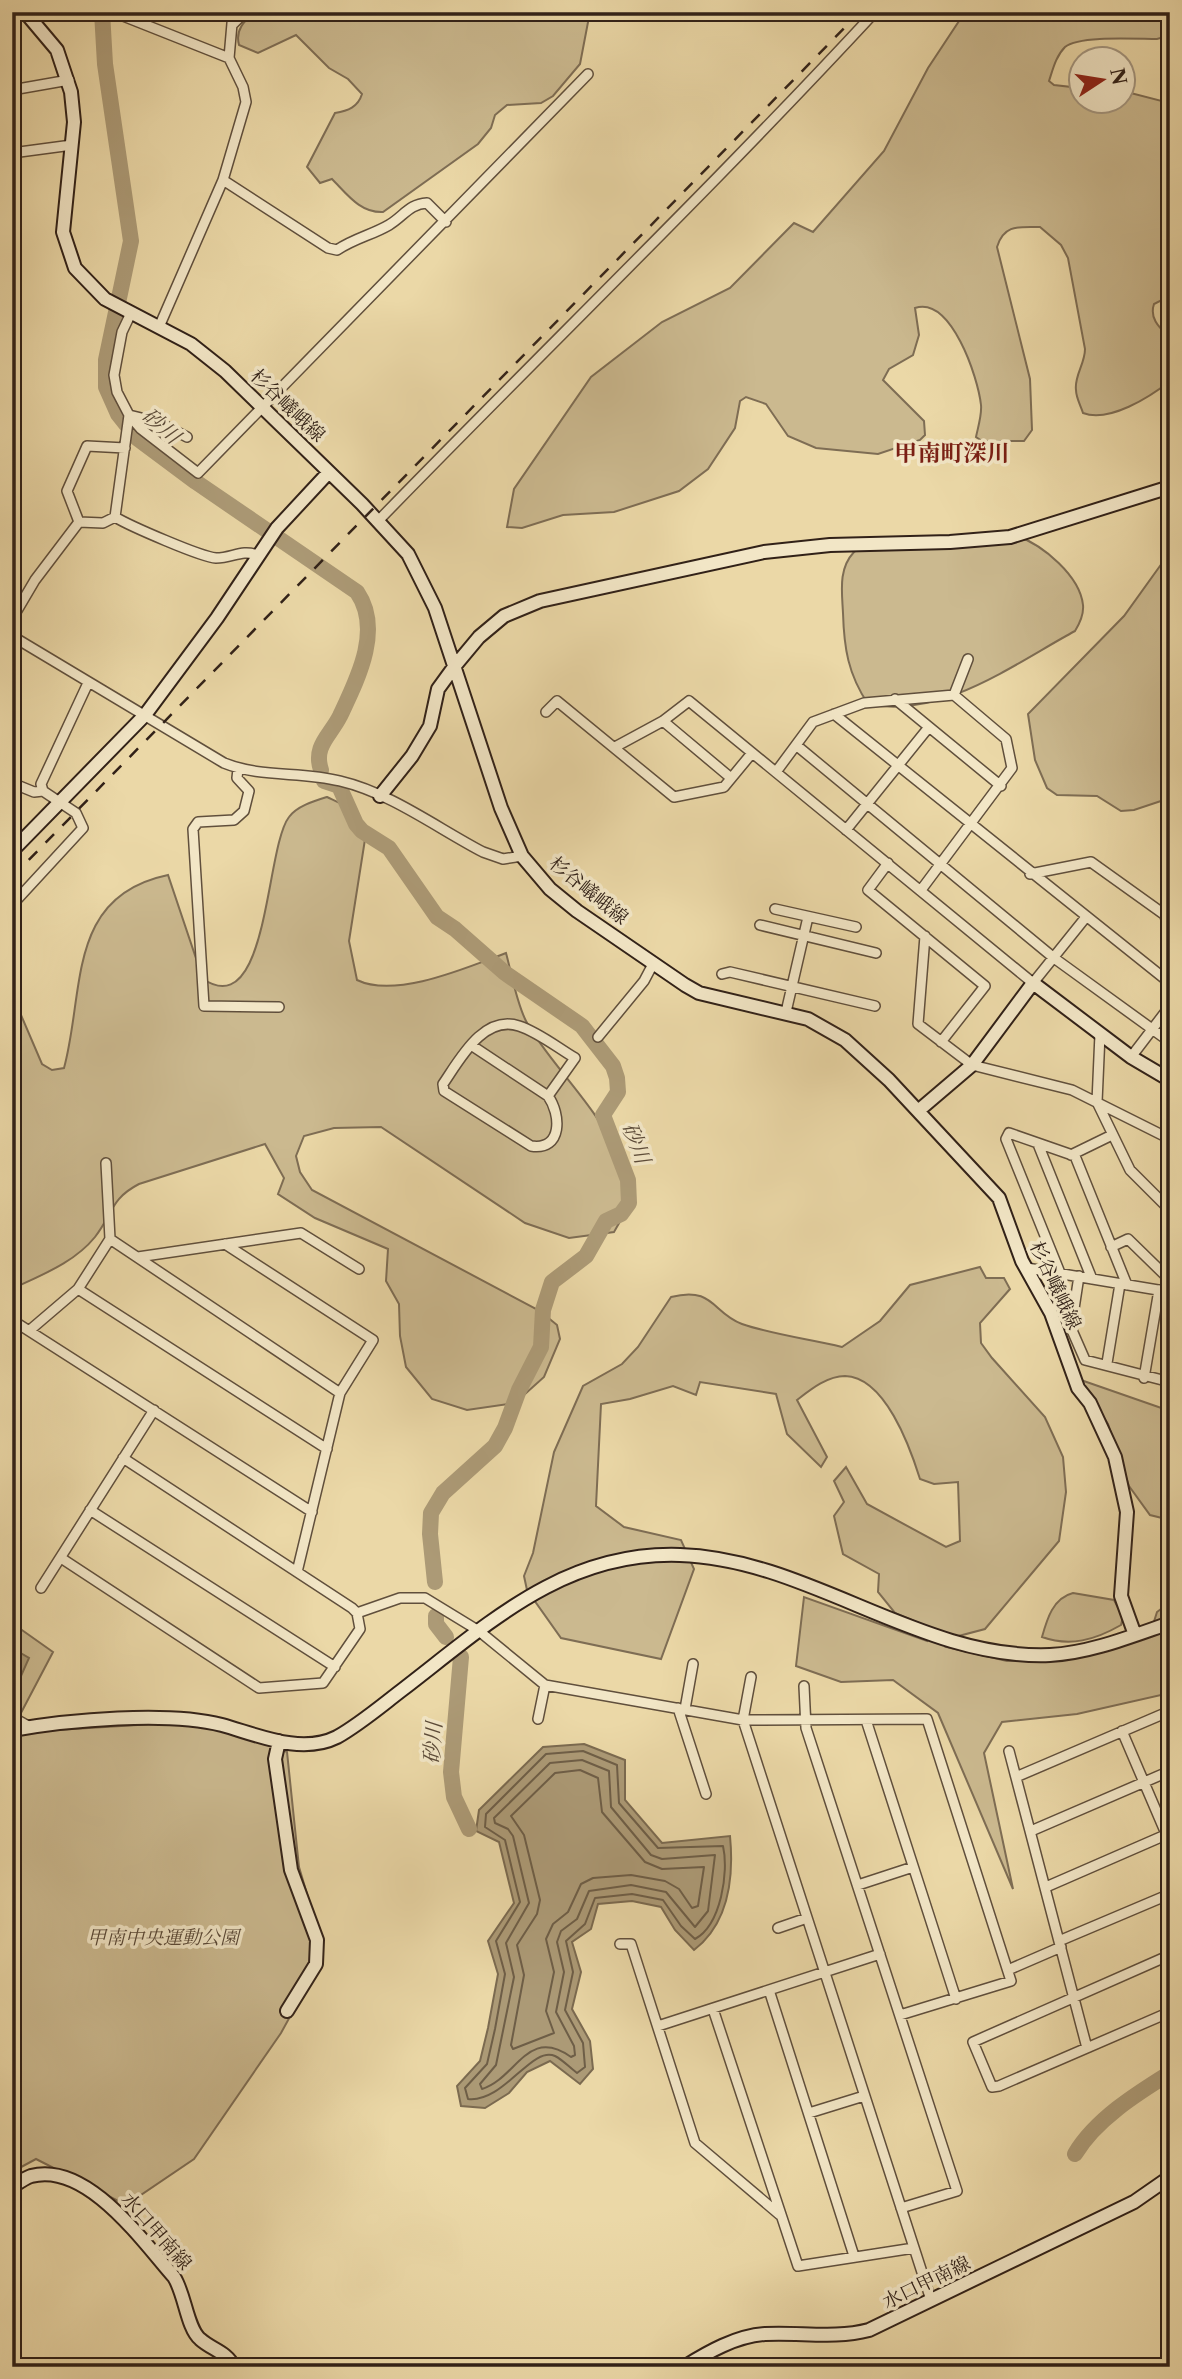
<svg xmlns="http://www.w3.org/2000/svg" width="1182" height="2379" viewBox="0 0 1182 2379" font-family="'Libre Caslon Text','Noto Serif JP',serif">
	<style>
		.green { fill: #cbb98f; stroke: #7e6d54; stroke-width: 2 }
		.water { fill: #ac9a76; stroke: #7b6a50; stroke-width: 2 }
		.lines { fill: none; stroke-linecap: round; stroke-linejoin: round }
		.shore { stroke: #6e5e47; stroke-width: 2 }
		.river { stroke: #ac9a76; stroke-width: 16 }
		.street-casing { stroke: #604f3c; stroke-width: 12 }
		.secondary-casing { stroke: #312118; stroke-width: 16 }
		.street { stroke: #f2e6c6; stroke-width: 9 }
		.secondary { stroke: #f2e6c6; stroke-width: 12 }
		.rail { stroke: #312118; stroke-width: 2.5; stroke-dasharray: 12 12; stroke-linecap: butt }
		.labels { text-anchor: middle; stroke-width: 7; stroke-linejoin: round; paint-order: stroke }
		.street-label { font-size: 19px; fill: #312118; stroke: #f2e6c6 }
		.park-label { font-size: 19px; font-style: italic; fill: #584736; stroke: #f2e6c6 }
		.water-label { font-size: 21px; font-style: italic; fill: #5c4b39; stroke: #f2e6c6 }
		.quarter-label { font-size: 23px; font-weight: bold; fill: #7a1f14; stroke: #f2e6c6 }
	</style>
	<rect width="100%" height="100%" fill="#ebd8a7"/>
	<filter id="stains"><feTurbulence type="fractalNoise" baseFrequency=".00286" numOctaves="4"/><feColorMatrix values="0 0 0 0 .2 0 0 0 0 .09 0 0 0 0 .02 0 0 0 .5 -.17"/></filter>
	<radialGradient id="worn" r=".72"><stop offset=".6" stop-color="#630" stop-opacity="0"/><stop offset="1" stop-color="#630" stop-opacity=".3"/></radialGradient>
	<!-- green -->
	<path class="green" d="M255 12H585L589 17 580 64 553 96 541 103 507 105 495 115 491 128 478 144 383 212C360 213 347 194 332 179L320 183 307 167 335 113C348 111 358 107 362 94L348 79 329 68 296 35 258 53 239 45C235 30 244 21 255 12Z
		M965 12H1165L1164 37 1157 39C1138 39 1079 35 1065 47 1056 56 1053 69 1049 81L1054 85 1080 88V102H1122L1123 91 1162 101 1169 113 1170 296 1154 304C1149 319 1160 328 1170 338V381C1150 397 1109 423 1083 413 1081 406 1076 398 1076 390 1074 376 1085 364 1085 349L1068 258 1061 245 1040 227C1019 227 1004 224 997 247L1030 379 1032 430 1024 441H982L976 437C978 427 982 415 981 405 978 377 951 296 915 308L919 335 913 355 889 369 883 380 924 421 925 435 920 440 878 454 816 448 788 436 766 404 746 397 740 401 735 428 708 469 679 491 614 512 563 515 522 528 507 527 514 489 591 377 662 322 730 288 794 223 813 232 884 151 928 68Z
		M1017 536C1043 545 1080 576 1083 605 1084 615 1080 623 1075 631 1014 664 940 720 868 704 848 674 844 648 843 613 842 592 838 569 854 552 873 533 986 537 1017 536Z
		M1170 552V798L1134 810 1121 811 1097 796 1057 795 1047 788 1035 760 1028 714 1124 616Z
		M327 797C346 806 361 811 366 833L349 941 357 980C396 999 468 967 506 953 512 975 516 1001 526 1021 556 1079 662 1160 614 1232L569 1238 525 1223 381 1127 334 1128 304 1136 296 1156 300 1172 312 1190 540 1311 557 1325 560 1339 544 1377 515 1403 467 1410 432 1399 406 1367 400 1336 399 1304 386 1281 388 1249 315 1218 278 1194 284 1178 265 1144 139 1184C110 1199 113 1214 95 1237 74 1263 41 1275 12 1289V1015H21L42 1064 52 1070 64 1068C85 991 66 896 168 875L203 979C269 1023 265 848 289 817 297 806 314 801 327 797Z
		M980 1267 986 1278H1004L1010 1289 980 1323 981 1343 992 1358 1045 1417 1063 1457 1066 1492 1059 1541 985 1629 955 1637 946 1647 1007 1661H1058L1150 1634 1157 1612 1170 1602V1693L1077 1714 1002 1722 984 1753 1013 1889 938 1713 893 1680 841 1682 796 1666 804 1597 927 1641 931 1628 895 1613 878 1592 879 1574 843 1554 834 1516 844 1502 834 1481 846 1467 867 1504 946 1547 960 1541 958 1482 934 1484 920 1479C910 1447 885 1377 845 1376 827 1376 810 1390 797 1400L827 1457 821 1467 787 1434 776 1394 700 1382 696 1395 673 1386 630 1399 601 1404 596 1506 624 1527 681 1540 694 1569 661 1659 561 1638 527 1590 524 1576 533 1553 554 1452 583 1386 622 1364 638 1347 671 1297C714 1286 712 1313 742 1324 774 1335 810 1339 842 1347L880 1321 910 1285Z
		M1078 1379 1170 1411V1520L1150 1515 1129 1486 1108 1424Z
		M1073 1593 1114 1600 1123 1617 1121 1625C1095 1640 1070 1647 1042 1637 1047 1619 1053 1598 1073 1593Z
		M12 1623 53 1652 12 1730Z
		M170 1723C211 1728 250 1732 287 1752L299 1867 318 1931 320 1962 281 2033 194 2159 126 2205 36 2159 12 2172V1739L24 1732Z"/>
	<!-- water -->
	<path class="water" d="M12 1648 29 1658 17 1685H12Z
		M584 1744 625 1760V1800L662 1843 730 1836C734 1878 729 1923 694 1950L675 1930 661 1907 632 1901 598 1904 591 1929 572 1942 581 1972 572 2009 590 2041 593 2069 580 2084 550 2061 527 2072 509 2093 485 2108 461 2106 457 2086 480 2061 488 2028 498 1974 488 1941 514 1903 499 1842 476 1831 479 1810 543 1747Z"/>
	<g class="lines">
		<!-- shore -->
		<path class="shore" d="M583 1751 617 1765 619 1803 658 1848 723 1846C729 1872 721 1925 695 1939L681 1926 663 1900 632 1894 595 1898 585 1924 566 1941 573 1972 565 2010 583 2043 585 2067 577 2073C570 2068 563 2060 555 2056 532 2045 504 2103 468 2099L465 2088 487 2064 495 2029 505 1974 496 1941 520 1902 505 1840 485 1827 486 1814 546 1754Z
			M582 1760 609 1771 611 1807 651 1855 662 1859 715 1855 708 1911 695 1927 666 1892 631 1885 589 1891 577 1919 561 1931 557 1942 564 1972 556 2012 574 2046 575 2055 571 2057C527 2026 517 2078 482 2089L480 2084 496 2065 514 1977 506 1943 529 1903 513 1836 508 1829 495 1823 494 1818 550 1763Z
			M580 1770 598 1778 602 1812 645 1862 662 1869 704 1867 698 1906 692 1908 679 1889 665 1881 631 1875 593 1878 581 1884 568 1912 553 1924 546 1939 554 1972 546 2011 554 2033 513 2049 511 2045 524 1975 517 1945 537 1914 540 1900 524 1835 511 1816 555 1773Z"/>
		<!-- river -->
		<path class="river" d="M102 12 105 64 131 241 106 360V387L118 414 137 438 196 482 357 592C383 630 357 680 340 716 330 736 313 746 321 770
			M324 781 339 786 356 824 362 831 389 848 437 917 455 929 505 973 582 1026 613 1066 617 1078 618 1092 603 1115 628 1180 629 1203 621 1214 606 1221 586 1256 552 1282 543 1310 541 1347 519 1390 505 1428 495 1446 443 1493 431 1513 430 1534 435 1582
			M436 1616V1624L446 1637
			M461 1657 451 1772 454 1797 469 1829
			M1075 2154C1095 2120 1136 2094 1170 2073"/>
		<defs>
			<path id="street" d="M113 12 229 58
				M233 24 245 12
				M12 90 69 80
				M12 153 72 145
				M223 180 328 248 337 250C355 238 372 235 389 225 404 216 409 204 427 203L446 222
				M159 327 223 180 246 102 243 87 229 58 233 12
				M129 415 141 429 198 473 588 74
				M129 415 158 422 187 437
				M115 517C130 526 201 557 216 558 233 558 241 549 258 555
				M378 521C543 351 714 186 875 12
				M79 522 67 491 87 446 125 448
				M12 619 35 580 79 522 103 523 115 517 129 415 117 392 114 375 122 332 131 313
				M12 636 224 763C261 778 301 771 340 781 391 793 437 828 483 852L503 859 522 856
				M954 695 968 659
				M895 699 1001 786
				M546 712 557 701 674 797 724 787 752 753
				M834 714 1170 983
				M663 721 731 778
				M796 745 1054 958 1170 1042
				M615 747 663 721 689 701 1033 983 1086 917
				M238 769 237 778 249 791 244 811 234 820 198 822 193 829 204 1006 279 1007
				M776 772 813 722 864 703 954 695 1006 739 1012 768 921 890
				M12 783 34 792 43 791
				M846 830 929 727
				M888 863 868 890 985 986 941 1042
				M1030 874 1091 862 1165 915 1170 938
				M12 905 83 828 76 813 43 791 41 784 88 683
				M775 909 856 927
				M760 925 876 953
				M925 936 918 1024 972 1065 1072 1090 1170 1139
				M722 974 730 972 875 1006
				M786 1012 808 917
				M1100 1034 1097 1102 1130 1170 1170 1210
				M598 1037 644 981 653 964
				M471 1045 548 1096C561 1114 563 1151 531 1146L444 1091 443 1084C459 1061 483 1014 519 1026 538 1032 558 1048 575 1058L548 1096
				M1131 1057 1170 1006
				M1038 1144 1092 1279
				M1071 1155 1112 1135
				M106 1163 110 1239 78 1289 327 1449
				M110 1239 340 1393
				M225 1244 373 1340 340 1393 297 1572
				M1111 1247 1128 1239 1170 1280
				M138 1257 301 1233 359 1269
				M1027 1268 1170 1292
				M1060 1273 1006 1139 1009 1133 1075 1156 1127 1285
				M1079 1276 1071 1328 1085 1360 1170 1382
				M12 1320 312 1512
				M30 1330 78 1289
				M1107 1363 1120 1284
				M1144 1378 1159 1290
				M90 1510 335 1667
				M61 1558 259 1688 323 1683 360 1629 357 1613 352 1608 123 1458
				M41 1588 154 1410
				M357 1613 400 1598H425L479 1631 545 1685 743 1720 927 1719 1011 1981 900 2015
				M751 1677 743 1720 931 2300
				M804 1686 806 1728 957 2191 901 2208
				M678 1708 706 1794
				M685 1709 693 1664
				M12 1717 30 1727
				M538 1719 545 1685
				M866 1720 956 1999
				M1122 1731 1170 1843
				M1009 1751 1087 2048
				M1016 1777 1170 1711
				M1031 1831 1170 1771
				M858 1885 913 1867
				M1046 1887 1170 1833
				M778 1928 807 1918
				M1059 1941 1170 1894
				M620 1944H631L695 2143 780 2215
				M1170 1955 973 2042 992 2087 999 2086 1170 2012
				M1008 1970 1061 1947
				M769 1990 854 2256
				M713 2009 798 2266 914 2248
				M658 2026 880 1954
				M809 2113 864 2096"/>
			<path id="secondary" d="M25 12 57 50 71 92 74 122 63 232 75 268 105 299 191 344 225 371 362 504 408 554 435 608 501 808 522 856 550 889 577 911 685 985 699 993 808 1019 845 1040 889 1080 999 1198 1022 1261 1051 1313 1078 1388 1090 1403 1115 1457 1127 1512 1121 1596 1135 1635
				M380 796 412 756 430 726 438 689 454 667 479 637 504 616 540 601 764 552 830 545 950 542 1010 537 1170 487
				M12 851 145 715 217 618 277 528 329 472
				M918 1111 972 1065 1033 983 1131 1057 1170 1080
				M12 1730C69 1720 167 1711 222 1725 258 1735 301 1755 337 1737 360 1724 381 1706 402 1690 488 1624 564 1551 680 1555 809 1559 920 1660 1050 1655 1090 1653 1132 1636 1170 1623
				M279 1741 275 1759 291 1870 317 1940 316 1964 287 2011
				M12 2187C18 2183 25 2178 31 2176 87 2161 143 2242 174 2277 185 2294 187 2328 200 2339 212 2350 226 2351 234 2367
				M684 2367C708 2352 736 2336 765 2334 800 2332 835 2339 869 2330L1134 2202 1170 2177"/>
		</defs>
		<!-- street casing -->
		<use href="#street" class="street-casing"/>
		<!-- secondary casing -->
		<use href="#secondary" class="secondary-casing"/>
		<!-- street -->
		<use href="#street" class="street"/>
		<!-- secondary -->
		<use href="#secondary" class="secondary"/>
		<!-- rail -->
		<path class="rail" d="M12 877 860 12"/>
	</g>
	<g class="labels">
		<!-- street labels -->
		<g class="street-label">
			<text transform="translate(288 405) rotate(44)" y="7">杉谷嶬峨線</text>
			<text transform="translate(589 890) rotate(39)" y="7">杉谷嶬峨線</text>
			<text transform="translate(1056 1285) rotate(65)" y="7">杉谷嶬峨線</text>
			<text transform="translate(157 2231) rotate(49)" y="7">水口甲南線</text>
			<text transform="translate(926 2282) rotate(-26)" y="7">水口甲南線</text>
		</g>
		<!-- park labels -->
		<g class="park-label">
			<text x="163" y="1944">甲南中央運動公園</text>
		</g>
		<!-- water labels -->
		<g class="water-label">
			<text transform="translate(161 426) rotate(41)" y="7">砂川</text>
			<text transform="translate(636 1143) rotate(69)" y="7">砂川</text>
			<text transform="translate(433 1743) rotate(-86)" y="7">砂川</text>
		</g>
		<!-- quarter labels -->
		<g class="quarter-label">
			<text x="952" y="461">甲南町深川</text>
		</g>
	</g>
	<!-- margin -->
	<rect width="1182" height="2379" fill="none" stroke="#ebd8a7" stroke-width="42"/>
	<rect x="14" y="14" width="1154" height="2351" fill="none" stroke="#312118" stroke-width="3.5"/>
	<rect x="21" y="21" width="1140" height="2337" fill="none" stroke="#312118" stroke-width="2"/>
	<!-- north arrow -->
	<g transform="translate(1102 80) rotate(78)"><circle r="33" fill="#f2e6c6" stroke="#a59780" stroke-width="2"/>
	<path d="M0-5L12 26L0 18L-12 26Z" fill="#8f2418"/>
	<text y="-10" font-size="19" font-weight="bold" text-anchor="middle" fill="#312118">N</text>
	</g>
	<rect width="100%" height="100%" filter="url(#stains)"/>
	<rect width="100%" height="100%" fill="url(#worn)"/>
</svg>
